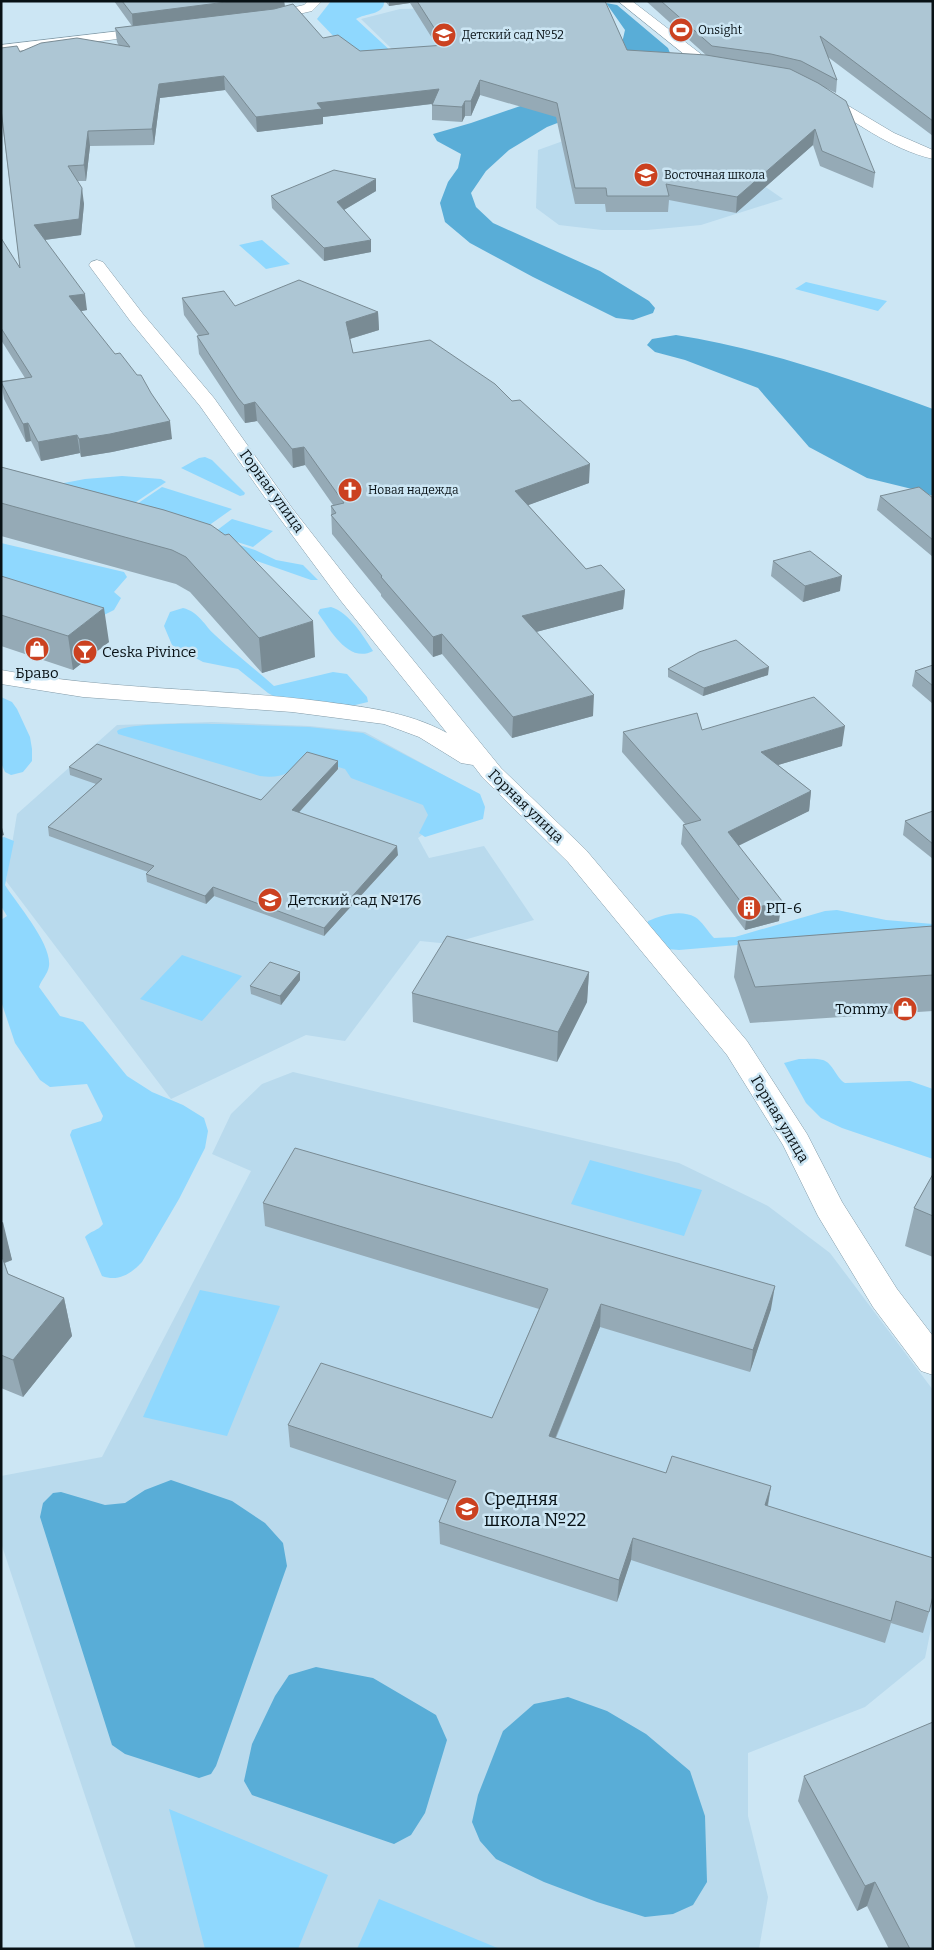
<svg xmlns="http://www.w3.org/2000/svg" width="934" height="1950" viewBox="0 0 934 1950" font-family="Bitter,serif">
	<style>
		.built { fill: #b9daed }
		.green { fill: #8fd8fe }
		.forest { fill: #59add7 }
		.lines { fill: none; stroke-linecap: round; stroke-linejoin: round }
		.street-casing { stroke: #829aa7; stroke-width: 1 }
		.secondary-casing { stroke: #829aa7; stroke-width: 1 }
		.street { fill: #fff; fill-rule: evenodd }
		.secondary { fill: #fff; fill-rule: evenodd }
		.wall { fill: #95aab6 }
		.shaded-wall { fill: #798b94 }
		.building { fill: #adc6d4; stroke: #798b94 }
		.labels { text-anchor: middle; stroke-width: 5; stroke-linejoin: round; paint-order: stroke }
		.far-poi-label { font-size: 12px; fill: #081115; stroke: #cce6f4; text-anchor: start }
		.street-label { font-size: 15px; fill: #081115; stroke: #cce6f4 }
		.poi-label { font-size: 15px; fill: #081115; stroke: #cce6f4; text-anchor: start }
		.near-poi-label { font-size: 18px; fill: #081115; stroke: #cce6f4; text-anchor: start }
	</style>
	<rect width="100%" height="100%" fill="#cce6f4"/>
	<!-- built -->
	<path class="built" d="M487 7 522 52 397 54 361 19 400 9Z
		M602 127 757 181 783 199 701 225 647 230H602L559 225 536 208 538 150Z
		M212 722 310 726 365 732 478 794 418 838 429 858 484 846 534 920 450 944 420 941 345 1041 306 1035 171 1099 6 881 17 814 117 725Z
		M293 1072 679 1163 768 1206 830 1253 933 1390V1619L925 1658 865 1707 748 1753V1816L768 1897 759 1949H136L1 1543V1476L102 1457 251 1171 212 1154 231 1114 262 1084Z"/>
	<!-- green -->
	<path class="green" d="M331 1H384C385 15 365 13 356 19L394 54 358 62 317 19Z
		M262 240 290 264 266 269 239 245Z
		M806 282 887 301 878 311 795 289Z
		M205 457 212 460 245 493 244 495 240 496 181 468 199 458Z
		M122 476 161 479 166 482 130 506 131 508 162 487 232 509 201 531 209 535 255 550 276 560 303 565 318 580H311L228 551 27 490 85 479Z
		M232 519 273 531 253 547 212 534Z
		M1 543 124 572 127 577 114 592 121 598 114 610 98 618 1 591Z
		M331 607C349 612 363 636 373 651 348 664 330 629 318 613L320 609Z
		M183 608C199 612 204 625 215 635 234 653 255 669 274 686L333 672 347 674 367 697 368 702 351 706 279 699 268 693 238 669 203 662 172 645 164 626 170 612Z
		M1 697 12 702 17 709 30 737 32 749V761L23 772 11 775 5 772 1 763Z
		M220 724 309 727 363 733 480 794 485 807 483 819 425 837 419 833 428 815 423 805 351 778 345 769 308 758C290 772 284 779 260 776L118 734 117 731C129 722 201 724 220 724Z
		M4 837 14 841 5 885C17 904 52 944 49 966 48 974 41 980 39 987L60 1016 83 1022 127 1076 152 1092 183 1105 204 1118 208 1131 205 1148 179 1199 142 1262C131 1274 118 1282 102 1276L85 1237C90 1231 98 1231 103 1224L70 1135 72 1130 101 1121 103 1116 87 1084 50 1087 40 1080 15 1043 1 1001V920L7 916 1 906V838Z
		M837 910 886 920 933 924V939L841 936 679 950 668 949 647 926 648 921C661 915 681 909 695 917 702 921 708 932 714 938L735 937 825 911Z
		M182 955 242 976 202 1021 140 999Z
		M799 1059C806 1059 816 1058 823 1060 833 1063 836 1078 845 1083L910 1081 933 1089V1159L842 1128 821 1118 806 1103 784 1063Z
		M590 1160 702 1190 684 1236 571 1204Z
		M200 1290 280 1306 227 1436 143 1417Z
		M169 1809 328 1875 298 1949H205Z
		M379 1899 500 1949H357Z"/>
	<!-- forest -->
	<path class="forest" d="M606 3 617 5 668 48 670 53 586 112 547 127 509 150 486 171 471 193 476 207 493 223 600 271 649 301 655 308 653 313 633 320 616 318 533 277 470 243 445 222 440 203 448 182 458 168 461 154 437 141 433 134 471 123 564 91 622 43 625 30Z
		M676 335C764 349 849 378 933 409V496L912 489 867 478 809 447 758 388 685 360 655 352 647 345 652 339Z
		M171 1480 232 1501 265 1523 283 1543 287 1566 216 1766 211 1774 199 1778 125 1754 112 1745 40 1517 43 1503 53 1493 61 1492 105 1505 125 1503 145 1490Z
		M316 1667 373 1678 436 1715 447 1740 425 1813 411 1835 394 1844 252 1795 244 1781 252 1744 275 1696 289 1675Z
		M568 1697 607 1711 646 1734 690 1771 705 1816 707 1882 693 1905 673 1914 645 1917 597 1902 544 1882 496 1859 480 1841 472 1822 478 1795 503 1731 534 1704Z"/>
	<g class="lines">
		<defs>
			<path id="street" d="M97 260 103 262 143 314 214 398 292 508 357 591 501 768 586 850 747 1041 807 1134 842 1202 897 1289 933 1336V1375L921 1371 873 1307 818 1216 783 1145 727 1055 568 862 483 778 473 765 461 763 419 737 384 724 292 712 83 697 1 684V670C106 690 213 688 319 701 363 707 407 711 447 733L341 601 278 516 200 406 131 322 91 268 89 265 91 262Z"/>
			<path id="secondary" d="M308 1H322L312 11 264 22 258 18 260 15 304 5Z
				M618 1H632L710 61 730 66 732 69 725 73 700 67Z
				M154 27 160 31 159 34 1 53V45Z
				M820 89 894 133 933 150V159C890 149 852 120 815 96L813 93 815 90Z"/>
		</defs>
		<!-- street casing -->
		<use href="#street" class="street-casing"/>
		<!-- secondary casing -->
		<use href="#secondary" class="secondary-casing"/>
		<!-- street -->
		<use href="#street" class="street"/>
		<!-- secondary -->
		<use href="#secondary" class="secondary"/>
	</g>
	<!-- wall -->
	<path class="wall" d="M114 1H284L285 6 323 38 360 51 437 46 410 3 389 6 385 1H605L627 50 707 56 646 1H933V136L828 57 837 80 836 93 826 88 875 173 873 188 820 166 813 145 736 213 669 200 668 212H606L605 204H575L556 117 480 95 471 116H465L462 122 432 120V104L323 117V124L257 132 225 90 160 98 154 145 90 146 86 181H77L84 204 81 235 45 240 87 310 81 311 172 439 112 452 81 457 80 453 41 461 31 441 26 442 4 399 1 381 25 378 1 340V238L20 268 1 113V48L20 52 119 46 117 42 115 28 132 26Z
		M376 191 344 210 371 252 324 261 272 208 271 196Z
		M182 298 235 306 378 312 379 330 350 339 353 353 589 483 528 505 586 569 625 590 623 609 536 632 593 716 512 738 442 654 433 657 381 596V594L332 534 331 506 333 505 305 465 293 468 257 421 245 423 240 416 199 354 197 336H199L184 315Z
		M1 467 164 510 315 657 262 673 190 592 176 584 1 536Z
		M880 496 933 498V557L877 510Z
		M773 561 840 591 803 602 771 576Z
		M1 576 109 642 73 670 1 646Z
		M933 665V704L912 686 915 671Z
		M668 669 768 675 703 696 668 677Z
		M702 730 842 746 778 765 811 791 809 811 738 845 779 921 745 930 681 844 683 825 685 824 622 752 623 732Z
		M69 767 261 800 338 769 298 812 398 855 324 936 214 896 206 904 147 882 146 874 148 872 49 836 48 827 96 784 70 775Z
		M933 811V859L903 835 905 821Z
		M933 926V1011L750 1023 734 977 738 941Z
		M300 972V980L281 1005 251 994 250 986Z
		M589 972 587 1002 557 1062 413 1022 412 993Z
		M933 1174V1257L905 1246 914 1208Z
		M263 1203 771 1309 750 1372 600 1327 556 1438 666 1473 771 1486 768 1506 929 1612 923 1633 891 1623 885 1643 631 1560 617 1602 440 1544 439 1522 448 1500 290 1447 288 1425 492 1418 539 1309 265 1226Z
		M1 1219 12 1260 5 1263 8 1274 64 1298 72 1336 23 1397 1 1388Z
		M804 1776 933 1949H889L867 1906 857 1911 798 1801Z"/>
	<!-- shaded-wall -->
	<path class="shaded-wall" d="M234 1H284L285 8 133 28 132 14Z
		M389 1H410V3L389 6Z
		M224 76 225 90 160 98 154 145 152 129 159 84Z
		M480 80V95L471 116V101Z
		M439 89V103L323 117V124L257 132 256 117 317 103Z
		M465 101V116L462 122V107Z
		M815 129 813 145 736 213 737 197Z
		M88 131 90 146 86 181 84 165Z
		M376 179V191L337 214V202Z
		M82 188 84 204 81 235 36 241 34 225Z
		M371 240V252L324 261V248Z
		M85 294 87 310 71 313 69 296Z
		M378 312 379 330 346 340V322Z
		M255 402 257 421 245 423 244 405Z
		M170 421 172 439 112 452 81 457 79 439Z
		M28 423 31 441 26 442 23 424Z
		M77 435 80 453 41 461 38 442Z
		M304 447 305 465 293 468 292 449Z
		M590 464 589 483 515 510V491Z
		M842 576 840 591 803 602 805 586Z
		M625 590 623 609 521 636 522 616Z
		M104 608 109 642 73 670 68 636Z
		M313 621 315 657 262 673 259 638Z
		M442 634V654L433 657V637Z
		M769 667 768 675 703 696 704 688Z
		M594 695 593 716 512 738 513 717Z
		M845 726 842 746 758 771 761 752Z
		M338 761V769L293 819 292 810Z
		M811 791 809 811 726 852 728 832Z
		M1 824 4 835 1 836Z
		M397 846 398 855 324 936V928Z
		M213 887 214 896 206 904 205 896Z
		M782 901 779 921 745 930 747 910Z
		M300 972V980L281 1005 280 996Z
		M589 972 587 1002 557 1062 558 1032Z
		M3 1222 12 1260 1 1264V1223Z
		M775 1286 771 1309 750 1372 753 1350Z
		M64 1298 72 1336 23 1397 13 1360Z
		M601 1304 600 1327 547 1458 549 1436Z
		M771 1486 767 1508 765 1505Z
		M633 1538 631 1560 617 1602 619 1580Z
		M875 1882 867 1906 857 1911 865 1886Z"/>
	<!-- building -->
	<path class="building" d="M122 1H234L132 14Z
		M417 1H605L627 50 706 55 790 69 818 83 846 101 875 173 822 151 815 129 737 197 666 184 669 196H607L606 188H575L557 103 480 80 471 101H465L462 107 432 105 439 89 317 103 322 109 256 117 224 76 159 84 152 129 88 131 84 165 68 166 82 188 79 219 34 225 85 294 69 296 115 354 120 353 137 375H141L151 393 170 421 110 434 79 439 77 435 38 442 28 423 23 424 1 382 32 377 1 328V238L20 268 1 109V48L17 46 20 52 41 43 77 38 130 47 115 28 274 9 293 4 323 38 338 35 360 51 445 45Z
		M661 1H933V121L820 36 837 80 801 61 771 54 712 46Z
		M334 170 376 179 337 202 371 240 324 248 271 196Z
		M299 280 378 312 346 322 353 353 430 340 495 384 512 401 520 400 590 464 515 491 586 569 601 565 625 590 522 616 594 695 513 717 442 634 433 637 381 577 382 576 331 515 336 513 331 506 344 503 304 447 292 449 255 402 244 405 238 398 197 336 209 334 182 298 224 291 235 306Z
		M1 467 164 510 211 525 225 535 229 534 313 621 259 638 186 557 172 550 1 503Z
		M919 487 933 498V540L880 496Z
		M810 551 842 576 805 586 773 561Z
		M1 576 104 608 68 636 1 615Z
		M736 640 769 667 704 688 668 669 699 652Z
		M933 665V686L915 671Z
		M814 697 845 726 761 752 811 791 728 832 782 901 747 910 683 825 701 820 623 732 697 713 702 730Z
		M97 744 261 800 307 752 338 761 292 810 397 846 324 928 213 887 205 896 146 874 154 866 48 827 102 779 69 767Z
		M933 811V844L905 821Z
		M933 926V975L755 987 738 941Z
		M447 936 589 972 558 1032 412 993Z
		M270 962 300 972 280 996 250 986Z
		M295 1148 775 1286 753 1350 601 1304 549 1436 666 1473 672 1456 771 1486 765 1505 933 1558V1596L929 1612 896 1601 891 1621 633 1538 619 1580 439 1522 456 1481 288 1425 321 1363 492 1418 548 1289 263 1203Z
		M933 1174V1216L914 1208Z
		M1 1254 8 1274 64 1298 13 1360 1 1355Z
		M933 1722V1949H910L875 1882 865 1886 804 1776Z"/>
	<!-- icons -->
	<defs>
		<symbol id="stadium-disc" viewBox="-11 -11 22 22"><circle r="9.5" fill="#cb4120" stroke="#cce6f4"/><path d="M0-5a6.5 5 0 1 0 0 10a6.5 5 0 1 0 0-10ZM-3.5-1.8h7v3.6h-7Z" fill="#fff"/></symbol>
		<symbol id="school-disc" viewBox="-11 -11 22 22"><circle r="9.5" fill="#cb4120" stroke="#cce6f4"/><path d="M0-5L7-2L0 1L-7-2ZM-4 1L0 2.5L4 1V4Q0 6-4 4Z" fill="#fff"/></symbol>
		<symbol id="church-disc" viewBox="-11 -11 22 22"><circle r="9.5" fill="#cb4120" stroke="#cce6f4"/><path d="M-1.2-6h2.4v3.5h3.3v2.4h-3.3V6h-2.4V-.1h-3.3v-2.4h3.3Z" fill="#fff"/></symbol>
		<symbol id="shop-disc" viewBox="-11 -11 22 22"><circle r="9.5" fill="#cb4120" stroke="#cce6f4"/><path d="M-5-2.5h2.3a2.7 3.5 0 0 1 5.4 0H5L5.5 6h-11ZM-1.5-2.5h3a1.5 2.3 0 0 0-3 0Z" fill="#fff"/></symbol>
		<symbol id="bar-disc" viewBox="-11 -11 22 22"><circle r="9.5" fill="#cb4120" stroke="#cce6f4"/><path d="M-6-5H6L.8 .8V4.5H3.5V6h-7V4.5H-.8V.8Z" fill="#fff"/></symbol>
		<symbol id="building-disc" viewBox="-11 -11 22 22"><circle r="9.5" fill="#cb4120" stroke="#cce6f4"/><path d="M-4-6H4V6H1V3H-1V6H-4ZM-2.5-4.3h1.7v1.8h-1.7ZM.8-4.3h1.7v1.8H.8ZM-2.5-1h1.7V.8h-1.7ZM.8-1h1.7V.8H.8Z" fill="#fff"/></symbol>
	</defs>
	<g fill-rule="evenodd">
		<use href="#stadium-disc" x="667" y="16" width="28" height="28"/>
		<use href="#school-disc" x="430" y="21" width="28" height="28"/>
		<use href="#school-disc" x="632" y="161" width="28" height="28"/>
		<use href="#church-disc" x="336" y="476" width="28" height="28"/>
		<use href="#shop-disc" x="23" y="635" width="28" height="28"/>
		<use href="#bar-disc" x="71" y="638" width="28" height="28"/>
		<use href="#school-disc" x="256" y="886" width="28" height="28"/>
		<use href="#building-disc" x="735" y="894" width="28" height="28"/>
		<use href="#shop-disc" x="891" y="995" width="28" height="28"/>
		<use href="#school-disc" x="453" y="1495" width="28" height="28"/>
	</g>
	<g class="labels">
		<!-- far-poi labels -->
		<g class="far-poi-label">
			<text x="698" y="34">Onsight</text>
			<text x="462" y="39">Детский сад №52</text>
			<text x="664" y="179">Восточная школа</text>
			<text x="368" y="494">Новая надежда</text>
		</g>
		<!-- street labels -->
		<g class="street-label">
			<text transform="translate(272 491) rotate(54)" y="5">Горная улица</text>
			<text transform="translate(526 806) rotate(44)" y="5">Горная улица</text>
			<text transform="translate(780 1119) rotate(59)" y="5">Горная улица</text>
		</g>
		<!-- poi labels -->
		<g class="poi-label">
			<text x="102" y="657">Ceska Pivince</text>
			<text x="37" y="678" text-anchor="middle">Браво</text>
			<text x="288" y="905">Детский сад №176</text>
			<text x="766" y="913">РП-6</text>
			<text x="888" y="1014" text-anchor="end">Tommy</text>
		</g>
		<!-- near-poi labels -->
		<g class="near-poi-label">
			<text x="484" y="1505">Средняя<tspan x="484" dy="21">школа №22</tspan></text>
		</g>
	</g>
	<!-- border -->
	<rect width="934" height="1950" fill="none" stroke="#081115" stroke-width="5"/>
</svg>
